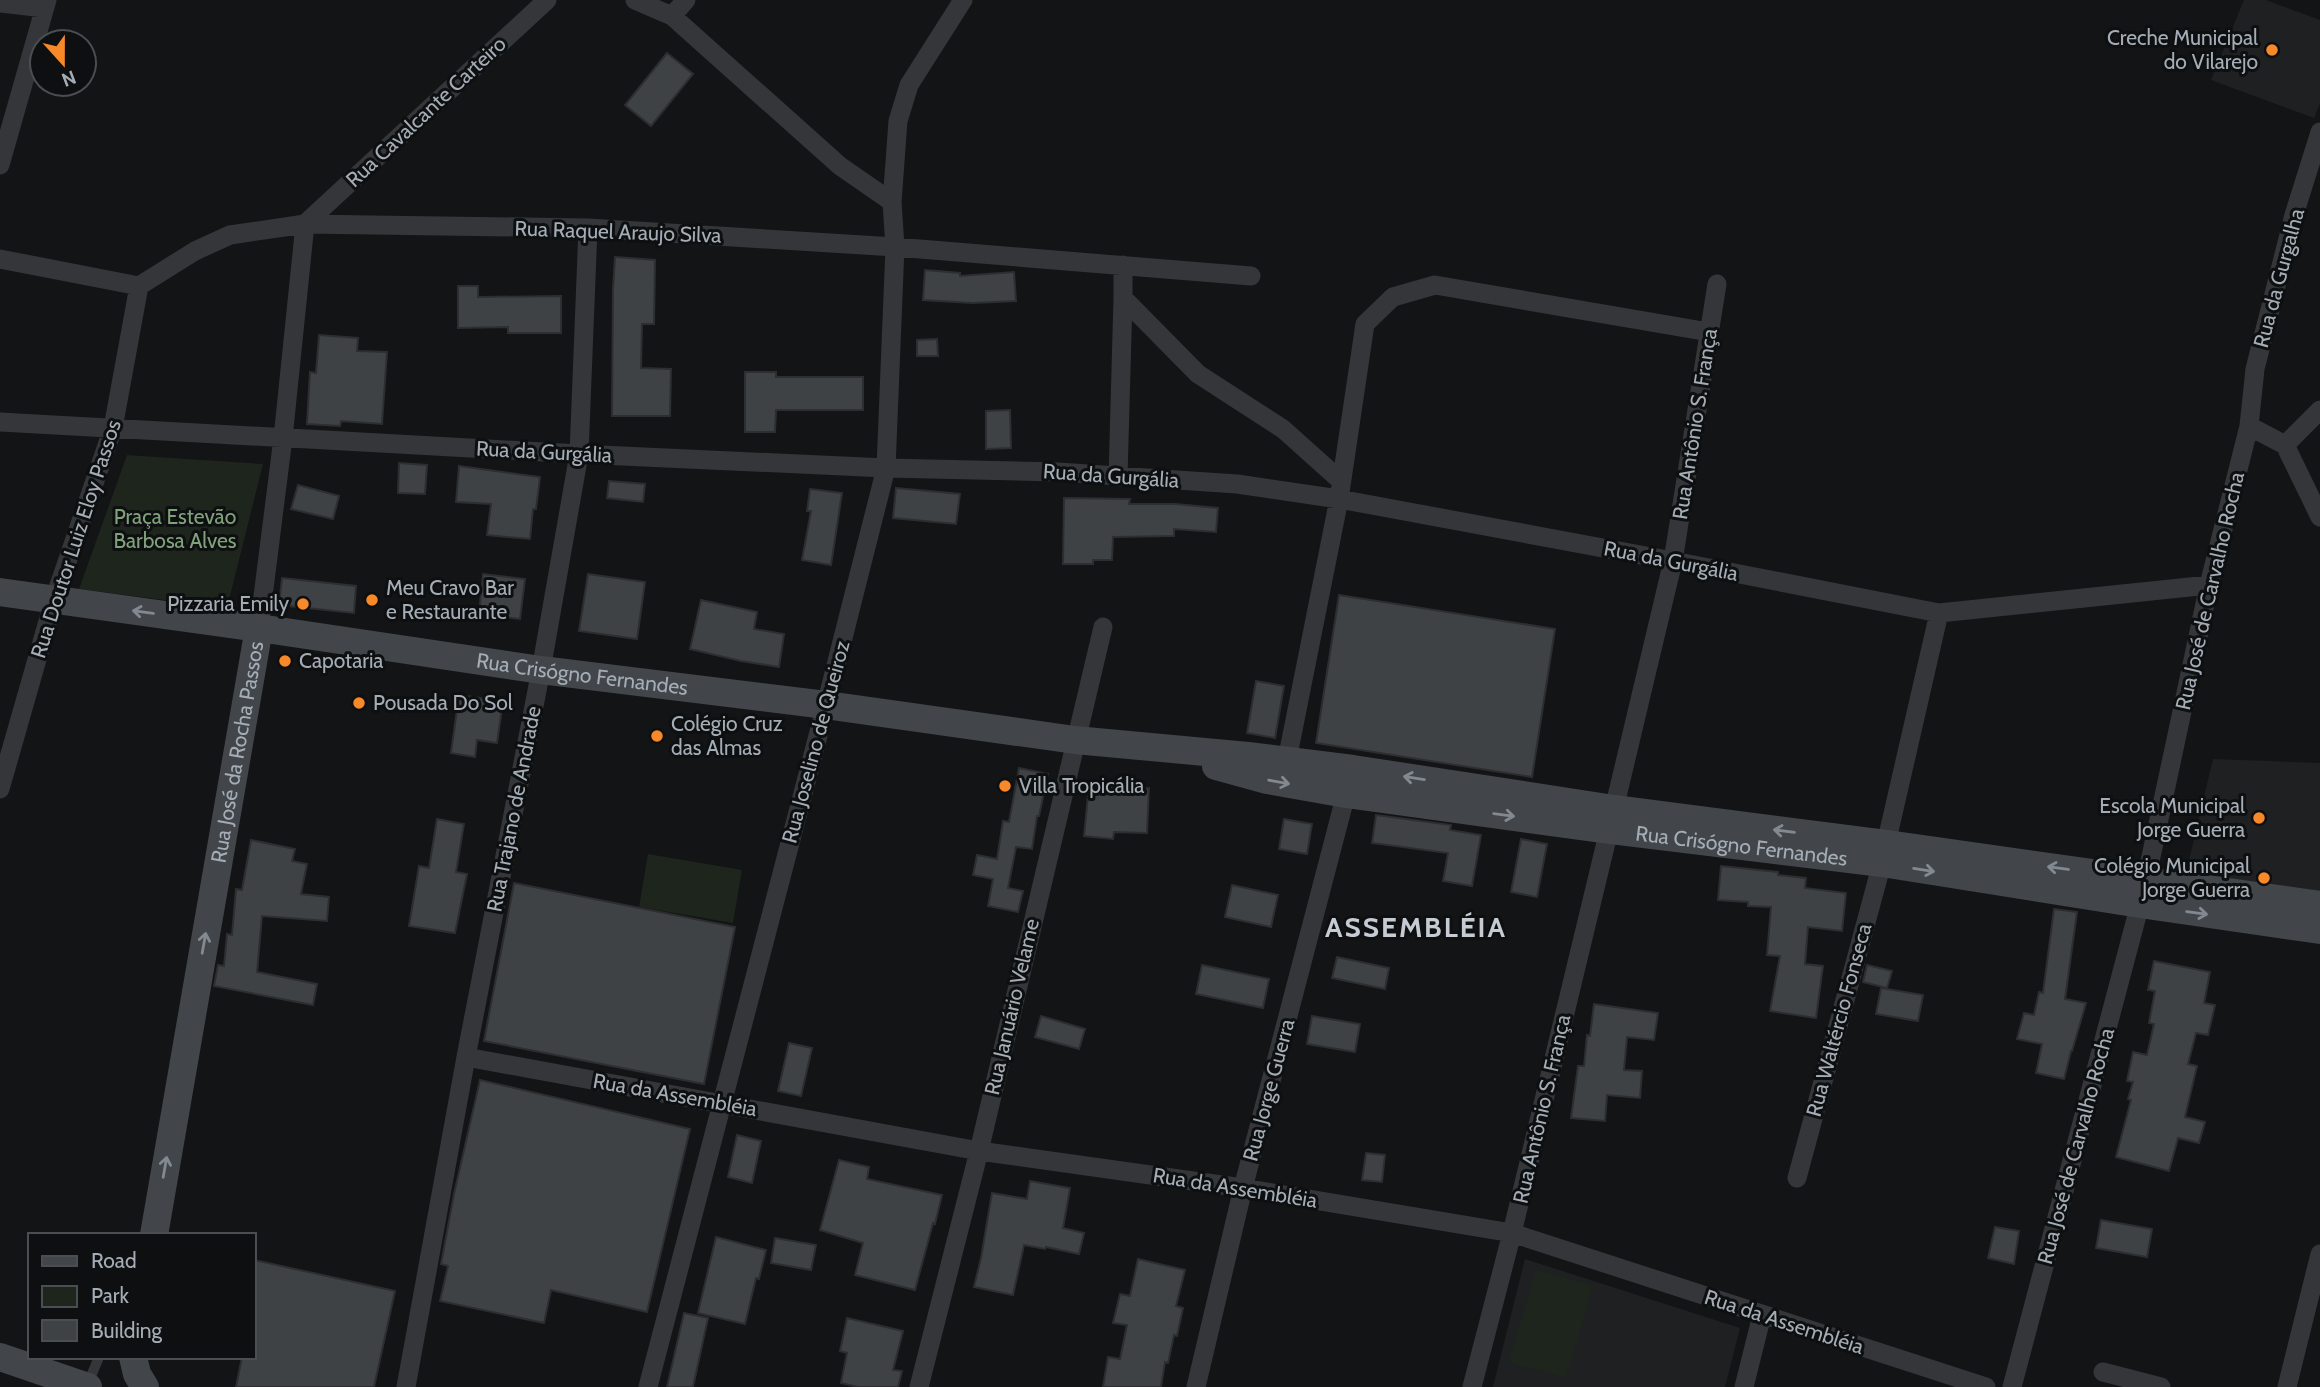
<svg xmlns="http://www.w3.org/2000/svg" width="2320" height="1387" viewBox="0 0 2320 1387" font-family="Cabin,sans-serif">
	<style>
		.built { fill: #1f2022 }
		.green { fill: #1e251d }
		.building { fill: #3f4245; stroke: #2d2e31; stroke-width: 2 }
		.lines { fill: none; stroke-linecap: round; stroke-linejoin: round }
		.lane { stroke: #34363a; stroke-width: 10 }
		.street { stroke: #34363a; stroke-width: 19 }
		.secondary { stroke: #42464a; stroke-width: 28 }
		.oneway { stroke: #828990 }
		.poi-dot { fill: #f88928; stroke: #0e0f10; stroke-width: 2.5 }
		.labels { text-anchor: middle; stroke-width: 6; stroke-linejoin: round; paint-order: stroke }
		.poi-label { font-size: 21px; fill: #a4adb6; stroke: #0e0f10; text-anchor: start }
		.street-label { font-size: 21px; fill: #a4adb6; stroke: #0e0f10 }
		.park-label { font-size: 21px; fill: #80a27a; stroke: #0e0f10 }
		.district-label { font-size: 28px; font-weight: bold; letter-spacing: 2px; fill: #c5cbd2; stroke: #0e0f10 }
	</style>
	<rect width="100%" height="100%" fill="#131415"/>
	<!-- built -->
	<path class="built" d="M2244 0H2266L2320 20V103L2314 118 2211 80Z
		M2213 759 2320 763V891L2186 873Z
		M1525 1259 1740 1328 1725 1387H1493Z"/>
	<!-- green -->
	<path class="green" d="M127 455 263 464 227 608 79 589Z
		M648 854 742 870 733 923 639 907Z
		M1536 1270 1593 1286 1566 1378 1509 1362Z"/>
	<!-- building -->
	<path class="building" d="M667 53 693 74 651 126 625 105Z
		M615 257 655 260 654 324H642L641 368 671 369 670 416H612L613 289Z
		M925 270 960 273V276L1014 272 1016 301 973 303 923 300Z
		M458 286H478V297L561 296V333H508V327L458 328Z
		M319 335 358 338 357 351 387 352 382 424 341 421 340 426 307 424 310 372 316 373Z
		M937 339 938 356H917V340Z
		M745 372H776V377H863V410H776L775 432H745Z
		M1010 410 1011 448 986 449V411Z
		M399 463 427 465 425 494 398 493Z
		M459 466 540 477 536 509H533L530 539 487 535 491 504 456 502Z
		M609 481 645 484 643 502 607 498Z
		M298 485 339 496 333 519 291 509Z
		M896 488 960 494 956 524 893 518Z
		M810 489 842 493 831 565 802 560 811 511H807Z
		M1064 498 1130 499 1129 504H1175L1218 508 1216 532 1174 529V536L1113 537 1112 560H1093V564H1063Z
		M483 574 525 579 520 619 479 614Z
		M588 574 645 582 637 639 579 631Z
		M282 578 356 586 354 613 279 605Z
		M1339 595 1555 629 1532 777 1316 743Z
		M701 600 757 612 754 629 784 634 779 667 741 661 690 649Z
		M1256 681 1284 686 1275 738 1247 733Z
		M459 695 503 701 497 743 477 740 475 757 451 753Z
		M1019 768 1048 774 1039 816H1037L1032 849 1016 847 1008 888 1023 891 1018 912 988 906 993 879 973 875 977 855 997 859 1003 821 1009 822Z
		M1089 785 1122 789 1149 788 1147 833 1114 832 1113 839 1084 836Z
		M1376 815 1451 825 1450 830 1481 835 1472 886 1443 881 1448 853 1372 843Z
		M437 819 464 824 456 872 467 874 455 933 409 926 419 866 429 868Z
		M1284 819 1312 824 1307 854 1279 849Z
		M1521 839 1547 844 1537 897 1511 892Z
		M251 840 295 849 292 861 307 864 301 894 329 897 327 921 262 916 257 972 317 984 313 1005 214 986 218 965 224 966 227 934 232 935 236 889 242 890Z
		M1721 866 1778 872V875L1806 878 1805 888 1846 893 1842 931 1808 927 1805 964 1823 966 1816 1018 1770 1011 1780 956 1767 955 1771 907 1748 906V902L1718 900Z
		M514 883 735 927 704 1084 484 1041Z
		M1232 885 1278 895 1271 927 1225 917Z
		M2054 909 2077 912 2065 999 2086 1003 2072 1051H2071L2064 1079 2036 1073 2042 1044 2017 1039 2024 1013 2034 1015 2039 992 2043 993Z
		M1337 957 1389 968 1385 989 1332 978Z
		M2154 961 2210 972 2204 1003 2215 1005 2208 1035 2196 1033 2188 1064 2197 1066 2185 1117 2205 1122 2199 1143 2178 1138 2169 1171 2116 1157 2131 1100 2128 1099 2133 1082 2127 1081 2133 1052 2147 1055 2154 1024 2149 1023 2155 991 2148 990Z
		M1202 965 1269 979 1263 1008 1196 994Z
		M1867 965 1892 971 1887 988 1863 982Z
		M1881 988 1923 995 1918 1021 1876 1014Z
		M1594 1004 1658 1013 1654 1040 1627 1037 1624 1070 1642 1071 1640 1098 1607 1095 1605 1121 1571 1118 1578 1066H1584L1587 1035 1590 1036Z
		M1041 1016 1085 1029 1079 1049 1035 1037Z
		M1312 1016 1360 1024 1355 1052 1307 1044Z
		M789 1043 812 1048 801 1096 778 1091Z
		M480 1080 690 1129 647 1312 551 1290 544 1323 440 1301 448 1266 441 1264 454 1194Z
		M737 1135 761 1141 752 1183 728 1177Z
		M1366 1153 1385 1155 1382 1182 1362 1180Z
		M839 1160 869 1167 867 1179 942 1195 935 1224 933 1223 915 1290 855 1275 863 1243 820 1230Z
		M1030 1181 1070 1188 1063 1228 1084 1233 1079 1254 1046 1247 1045 1249 1024 1245 1013 1295 974 1287 981 1258 992 1193 1027 1199Z
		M2101 1220 2152 1229 2147 1257 2096 1248Z
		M1995 1227 2019 1231 2014 1264 1988 1258Z
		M716 1237 766 1250 759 1279 756 1278 745 1324 698 1313Z
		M775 1238 816 1245 811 1270 771 1263Z
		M1138 1259 1185 1270 1176 1306 1183 1308 1177 1336 1174 1335 1168 1363 1165 1362 1161 1387H1103L1108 1357 1120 1359 1127 1325 1113 1323 1120 1294 1130 1296Z
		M254 1260 395 1291 374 1387H236L242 1357H254Z
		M684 1313 708 1318 693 1387H667Z
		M847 1318 903 1331 893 1370 902 1371 898 1387H858L841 1383 847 1353 840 1351Z"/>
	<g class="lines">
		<!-- lane -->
		<path class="lane" d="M87 1386 99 1357"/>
		<!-- street -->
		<path class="street" d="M635 0 672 16 840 166 892 202
			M0 3 44 8
			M672 16 686 0
			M0 165 47 0
			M0 259 139 286 195 251 230 235 305 224 588 228 895 247 1251 276
			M1123 265V298L1198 374 1283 429 1341 481
			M0 422 579 454 886 468 1058 472 1237 484 1339 499 1673 561 1939 613 2209 585
			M2249 426 2285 445 2320 517
			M2285 445 2320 410
			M1118 477 1123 298
			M259 628 283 438 305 224 547 0
			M1287 760 1339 499 1365 324 1393 297 1435 285 1709 332
			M0 789 54 600 113 428 139 286
			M1614 809 1673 561 1717 284
			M1886 844 1939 613
			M2146 880 2209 585 2249 426 2255 369 2294 215 2320 132
			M466 1057 979 1151 1243 1188 1512 1233 1986 1387
			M1797 1178 1882 863
			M2103 1372 2161 1387
			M406 1387 466 1057 541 670 579 454 588 228
			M648 1387 826 705 886 468 895 247 892 202 898 121 909 85 963 0
			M919 1387 979 1151 1103 627
			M1196 1387 1243 1188 1346 794
			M1472 1387 1512 1233 1609 830
			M1744 1387 1762 1315
			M2012 1387 2140 904
			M2287 1387 2320 1254"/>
		<!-- secondary -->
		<g class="secondary">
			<path id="s1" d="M0 592 259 628 541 670 826 705 1075 740 1248 756 1353 769 1614 809 1886 844 2320 905"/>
			<path id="s2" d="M1216 766 1267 780 1346 794 1609 830 1882 863 2140 904 2320 930"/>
			<path id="s3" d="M154 1235 259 628"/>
			<path d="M0 1357 88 1387"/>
			<path d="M133 1357 137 1374 145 1387"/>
		</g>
	</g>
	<!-- one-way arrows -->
	<defs><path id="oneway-shaft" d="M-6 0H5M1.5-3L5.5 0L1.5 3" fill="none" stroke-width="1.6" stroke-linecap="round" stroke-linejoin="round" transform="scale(1.75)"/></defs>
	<g class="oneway">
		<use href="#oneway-shaft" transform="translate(143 612) rotate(-172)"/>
		<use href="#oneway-shaft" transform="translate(1414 778) rotate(-171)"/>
		<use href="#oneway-shaft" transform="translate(1279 782) rotate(10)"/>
		<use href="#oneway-shaft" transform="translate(1504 815) rotate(8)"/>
		<use href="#oneway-shaft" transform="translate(1784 831) rotate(-173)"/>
		<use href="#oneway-shaft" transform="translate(2058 868) rotate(-172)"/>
		<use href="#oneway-shaft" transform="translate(1924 870) rotate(9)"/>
		<use href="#oneway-shaft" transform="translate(2197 913) rotate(8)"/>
		<use href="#oneway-shaft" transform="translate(204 943) rotate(-80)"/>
		<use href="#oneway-shaft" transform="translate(165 1167) rotate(-80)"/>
	</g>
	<!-- markers -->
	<g class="poi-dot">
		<circle cx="2272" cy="50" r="7"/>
		<circle cx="372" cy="600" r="7"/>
		<circle cx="303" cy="604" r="7"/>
		<circle cx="285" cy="661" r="7"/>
		<circle cx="359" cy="703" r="7"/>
		<circle cx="657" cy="736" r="7"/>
		<circle cx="1005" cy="786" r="7"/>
		<circle cx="2259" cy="818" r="7"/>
		<circle cx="2264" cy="878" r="7"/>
	</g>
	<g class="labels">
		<!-- poi labels -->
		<g class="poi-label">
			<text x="2258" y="45" text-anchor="end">Creche Municipal<tspan x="2258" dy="24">do Vilarejo</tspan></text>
			<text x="386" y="595">Meu Cravo Bar<tspan x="386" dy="24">e Restaurante</tspan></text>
			<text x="289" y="611" text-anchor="end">Pizzaria Emily</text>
			<text x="299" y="668">Capotaria</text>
			<text x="373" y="710">Pousada Do Sol</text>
			<text x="671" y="731">Colégio Cruz<tspan x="671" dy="24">das Almas</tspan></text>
			<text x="1019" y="793">Villa Tropicália</text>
			<text x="2245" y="813" text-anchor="end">Escola Municipal<tspan x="2245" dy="24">Jorge Guerra</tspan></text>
			<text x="2250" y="873" text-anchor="end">Colégio Municipal<tspan x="2250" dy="24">Jorge Guerra</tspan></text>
		</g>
		<!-- street labels -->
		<g class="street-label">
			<text transform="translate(426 112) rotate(-43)" y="7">Rua Cavalcante Carteiro</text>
			<text transform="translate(618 232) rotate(2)" y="7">Rua Raquel Araujo Silva</text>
			<text transform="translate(2279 278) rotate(-75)" y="7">Rua da Gurgalha</text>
			<text transform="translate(1695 424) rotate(-81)" y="7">Rua Antônio S. França</text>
			<text transform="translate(544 452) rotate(3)" y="7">Rua da Gurgália</text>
			<text transform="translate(1111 476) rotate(4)" y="7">Rua da Gurgália</text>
			<text transform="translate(76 539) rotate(-72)" y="7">Rua Doutor Luiz Eloy Passos</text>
			<text transform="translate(1671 561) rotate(11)" y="7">Rua da Gurgália</text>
			<text transform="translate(2210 591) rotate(-77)" y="7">Rua José de Carvalho Rocha</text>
			<text dy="7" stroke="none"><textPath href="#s1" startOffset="588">Rua Crisógno Fernandes</textPath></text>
			<text transform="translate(816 742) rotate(-75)" y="7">Rua Joselino de Queiroz</text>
			<text dy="7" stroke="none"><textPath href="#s3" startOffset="490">Rua José da Rocha Passos</textPath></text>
			<text transform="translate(514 809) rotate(-79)" y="7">Rua Trajano de Andrade</text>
			<text dy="7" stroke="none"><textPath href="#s2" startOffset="532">Rua Crisógno Fernandes</textPath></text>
			<text transform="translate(1012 1007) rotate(-77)" y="7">Rua Januário Velame</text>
			<text transform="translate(1839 1020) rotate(-75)" y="7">Rua Waltércio Fonseca</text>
			<text transform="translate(1269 1090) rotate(-75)" y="7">Rua Jorge Guerra</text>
			<text transform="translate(675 1095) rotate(10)" y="7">Rua da Assembléia</text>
			<text transform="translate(1542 1109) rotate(-77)" y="7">Rua Antônio S. França</text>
			<text transform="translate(2076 1146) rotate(-75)" y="7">Rua José de Carvalho Rocha</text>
			<text transform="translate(1235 1188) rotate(9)" y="7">Rua da Assembléia</text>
			<text transform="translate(1784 1322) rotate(18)" y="7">Rua da Assembléia</text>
		</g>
		<!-- park labels -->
		<g class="park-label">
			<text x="175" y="524">Praça Estevão<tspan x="175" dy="24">Barbosa Alves</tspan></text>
		</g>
		<!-- district labels -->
		<g class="district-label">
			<text x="1416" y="937">ASSEMBLÉIA</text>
		</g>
	</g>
	<!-- legend -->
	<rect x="28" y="1233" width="228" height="126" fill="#0e0f10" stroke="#4a4e52" stroke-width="2"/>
	<rect x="42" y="1256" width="35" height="10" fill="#42464a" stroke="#4a4e52" stroke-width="2"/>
	<text x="91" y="1268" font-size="21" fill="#a4adb6">Road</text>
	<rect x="42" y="1286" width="35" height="21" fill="#1e251d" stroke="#4a4e52" stroke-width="2"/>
	<text x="91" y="1303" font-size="21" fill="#a4adb6">Park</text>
	<rect x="42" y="1320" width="35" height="21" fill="#3f4245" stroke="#4a4e52" stroke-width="2"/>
	<text x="91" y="1338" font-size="21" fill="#a4adb6">Building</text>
	<!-- north arrow -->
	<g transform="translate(63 63) rotate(159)"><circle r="33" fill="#0e0f10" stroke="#4a4e52" stroke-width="2"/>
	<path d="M0-5L12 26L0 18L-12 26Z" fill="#f88928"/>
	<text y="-10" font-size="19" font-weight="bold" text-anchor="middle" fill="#a4adb6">N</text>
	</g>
</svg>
